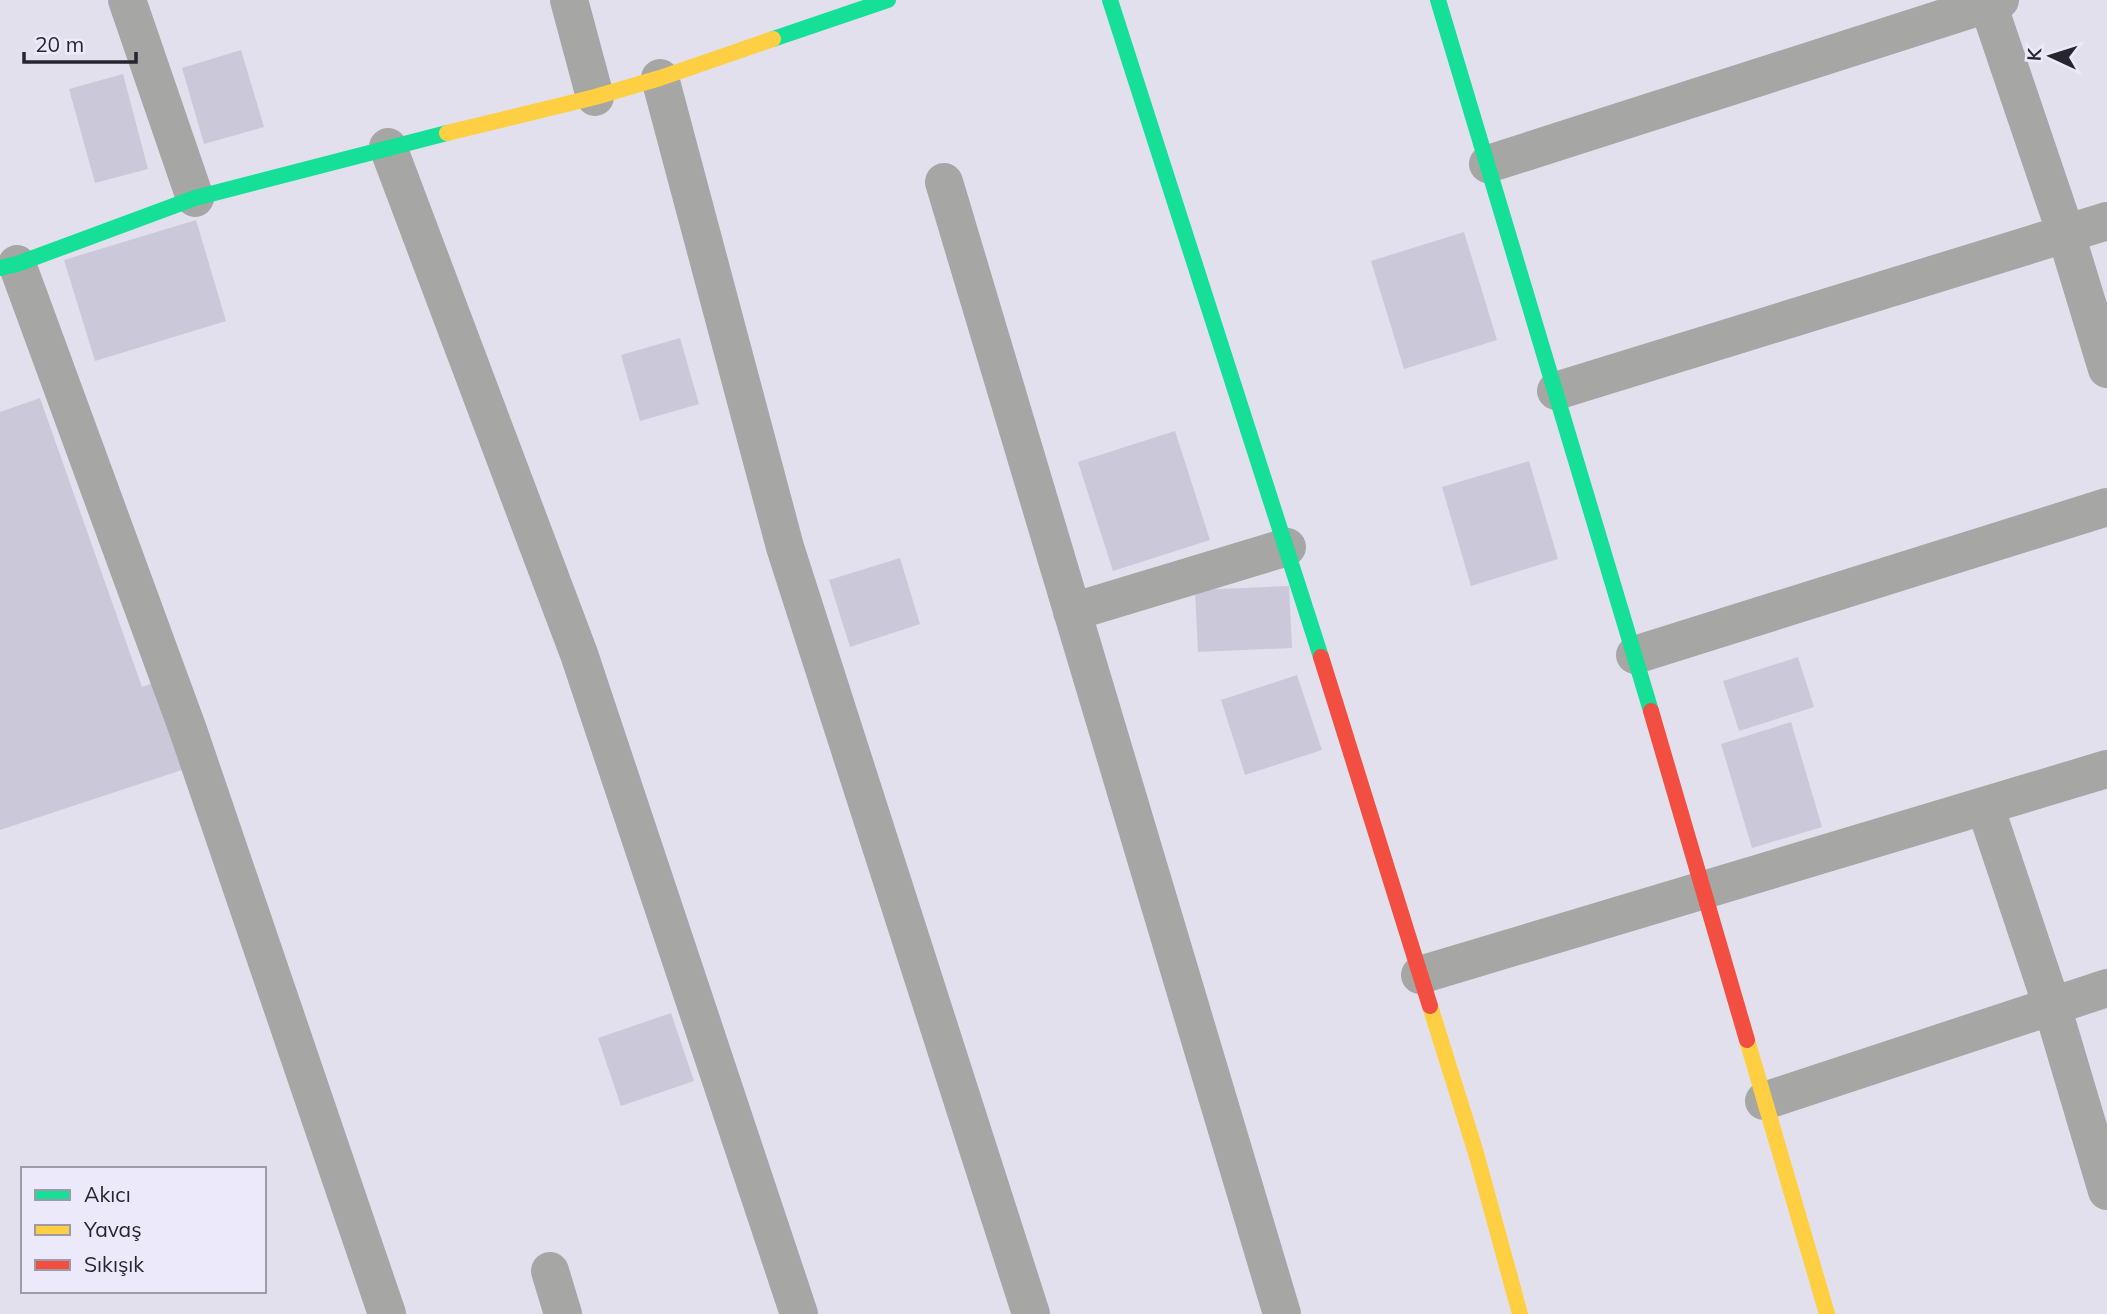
<svg xmlns="http://www.w3.org/2000/svg" width="2107" height="1314" viewBox="0 0 2107 1314" font-family="Mulish,sans-serif">
	<style>
		.building { fill: #cbc8da }
		.lines { fill: none; stroke-linecap: round; stroke-linejoin: round }
		.street { stroke: #a6a6a5; stroke-width: 38 }
		.fast { stroke: #16e098; stroke-width: 16 }
		.slow { stroke: #ffcf43; stroke-width: 16 }
		.jam { stroke: #f24e42; stroke-width: 16 }
	</style>
	<rect width="100%" height="100%" fill="#e2e0ed"/>
	<!-- building -->
	<path class="building" d="M241 50 264 127 204 144 182 68Z
		M123 74 148 169 95 183 69 89Z
		M196 220 226 321 95 361 64 260Z
		M1464 232 1497 340 1404 369 1371 261Z
		M680 338 699 404 640 421 621 355Z
		M40 398 142 687 157 682 185 769 0 830V412Z
		M1175 431 1210 540 1113 571 1078 462Z
		M1529 461 1558 559 1471 586 1442 487Z
		M900 558 920 624 850 647 829 580Z
		M1289 586 1292 648 1198 652 1195 590Z
		M1798 657 1814 707 1739 731 1723 681Z
		M1297 675 1322 750 1245 775 1221 700Z
		M1791 722 1822 827 1752 848 1721 744Z
		M671 1013 694 1081 621 1106 598 1038Z"/>
	<g class="lines">
		<!-- street -->
		<path class="street" d="M127 0 195 198
			M569 0 595 97
			M1988 4 2066 234 2107 369
			M660 78 785 547 1031 1314
			M388 147 579 654 799 1314
			M1488 164 2000 0
			M944 182 1282 1314
			M17 264 188 730 387 1314
			M1556 391 2107 221
			M1072 612 1287 547
			M1635 655 2107 507
			M1985 806 2052 1006 2107 1191
			M1420 975 2107 769
			M1764 1101 2107 988
			M550 1271 563 1314"/>
		<!-- fast -->
		<path class="fast" d="M1110 0 1321 657
			M1438 0 1651 711
			M773 39 888 0
			M0 268 17 264 195 198 447 133"/>
		<!-- slow -->
		<path class="slow" d="M447 133 595 97 660 78 773 39
			M1430 1006 1476 1153 1520 1314
			M1747 1040 1827 1314"/>
		<!-- jam -->
		<path class="jam" d="M1321 657 1430 1006
			M1651 711 1747 1040"/>
	</g>
	<!-- legend -->
	<rect x="21" y="1167" width="245" height="126" fill="#ece9fb" stroke="#9d9ba9" stroke-width="2"/>
	<rect x="35" y="1190" width="35" height="10" fill="#16e098" stroke="#9d9ba9" stroke-width="2"/>
	<text x="84" y="1202" font-size="21" fill="#27252d">Akıcı</text>
	<rect x="35" y="1225" width="35" height="10" fill="#ffcf43" stroke="#9d9ba9" stroke-width="2"/>
	<text x="84" y="1237" font-size="21" fill="#27252d">Yavaş</text>
	<rect x="35" y="1260" width="35" height="10" fill="#f24e42" stroke="#9d9ba9" stroke-width="2"/>
	<text x="84" y="1272" font-size="21" fill="#27252d">Sıkışık</text>
	<!-- north arrow -->
	<g transform="translate(2051 56) rotate(274)" stroke="#ece9fb" stroke-width="5" paint-order="stroke">
	<path d="M0-5L12 26L0 18L-12 26Z" fill="#27252d"/>
	<text y="-10" font-size="19" font-weight="bold" text-anchor="middle" fill="#27252d">K</text>
	</g>
	<!-- scale -->
	<path d="M24 52v10h112v-10" fill="none" stroke="#27252d" stroke-width="3.5"/>
	<text x="35" y="52" font-size="21" fill="#27252d" stroke="#ece9fb" stroke-width="5" paint-order="stroke">20 m</text>
</svg>
